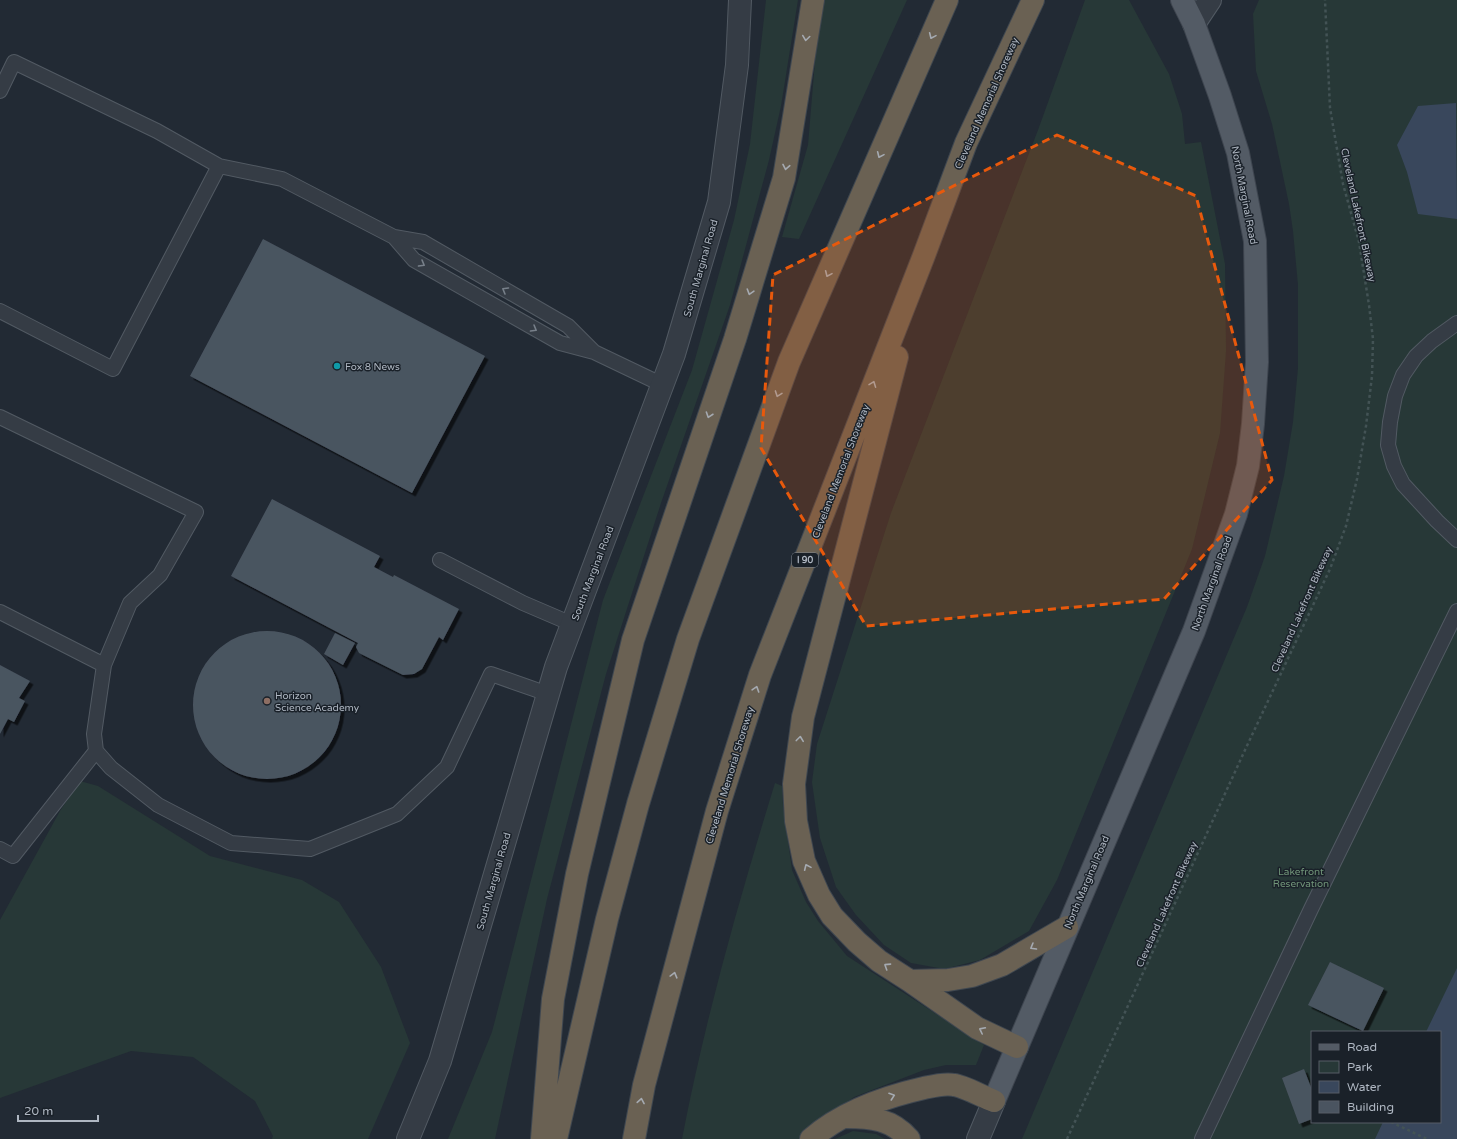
<svg xmlns="http://www.w3.org/2000/svg" width="1457" height="1139" viewBox="0 0 1457 1139" font-family="'Varela Round',sans-serif">
	<style>
		.green { fill: #273837; fill-rule: evenodd }
		.water { fill: #39475c }
		.building { fill: #4a5460; filter: url(#shadow) }
		.lines { fill: none; stroke-linecap: round; stroke-linejoin: round }
		.service-casing { stroke: #525a63; stroke-width: 16 }
		.minor-casing { stroke: #525a63; stroke-width: 24 }
		.primary-casing { stroke: #3e454f; stroke-width: 24 }
		.motorway-casing { stroke: #3f4750; stroke-width: 24 }
		.path { stroke: #435355; stroke-width: 2.5; stroke-dasharray: 3 3; stroke-linecap: butt }
		.service { stroke: #353c45; stroke-width: 14 }
		.minor { stroke: #353c45; stroke-width: 22 }
		.primary { stroke: #535b65; stroke-width: 22 }
		.motorway { stroke: #6a6153; stroke-width: 22 }
		.oneway { stroke: #a5aab1 }
		.oneway2 { stroke: #78808a }
		.marked { fill: #e8590c; fill-opacity: 0.2; stroke: #e8590c; stroke-width: 3; stroke-dasharray: 8 5; stroke-linejoin: round }
		.culture-dot { fill: #0f9aa8; stroke: #1a2129; stroke-width: 1.5 }
		.education-dot { fill: #8d6e63; stroke: #1a2129; stroke-width: 1.5 }
		.labels { text-anchor: middle; stroke-width: 3; stroke-linejoin: round; paint-order: stroke }
		.shield { fill: #1a2129; stroke: #828a94; stroke-width: 1 }
		.shield-label { font-size: 9px; font-weight: bold; fill: #afb7c2 }
		.street-label { font-size: 10px; fill: #afb7c2; stroke: #1a2129 }
		.poi-label { font-size: 10px; fill: #afb7c2; stroke: #1a2129; text-anchor: start }
		.park-label { font-size: 10px; fill: #719579; stroke: #1a2129 }
	</style>
	<defs>
		<filter id="shadow"><feDropShadow dx="3.5" dy="3.5" stdDeviation="0" flood-color="#0009"/></filter>
	</defs>
	<rect width="100%" height="100%" fill="#222a34"/>
	<!-- green -->
	<path class="green" d="M766 0H798L781 106 769 160 730 305 661 503 606 674 547 899 495 1139H448L492 1032 603 600 692 370 734 220 750 144Z
		M824 0H907L799 239 782 237 808 145 818 25Z
		M1085 0H1129L1169 74 1182 114 1185 144 1201 142 1225 264 1226 351 1220 433 1192 549 1057 880 1029 931 980 960 944 969 911 963 884 945 856 915 836 887 820 838 812 782 817 744 891 513 1038 130Z
		M1259 0H1457V1139H1022L1247 607 1265 556 1284 476 1293 422 1298 368V285L1293 231 1289 204 1272 124 1256 71 1253 14ZM1312 1032H1440V1122H1312Z
		M80 781 98 786 210 856 302 880 339 902 381 967 410 1043 368 1139H272L273 1136 255 1101 193 1057 131 1051 0 1098V920L60 811Z
		M775 783 782 786 783 807 792 870 806 902 818 921 847 956 984 1045 976 1065H946L924 1070 854 1097 799 1139H682C705 1019 739 900 775 783Z
		M853 1131 876 1134 885 1139H835Z"/>
	<!-- water -->
	<path class="water" d="M1456 103 1457 219 1418 214 1407 172 1397 145 1418 106Z
		M1457 968V1139H1375L1383 1122H1440V1032H1426Z"/>
	<!-- building -->
	<path class="building" d="M263 239 485 356 412 493 190 376Z
		M272 499 380 556 374 567 393 577 394 575 459 609 443 640 439 637 422 669 414 674 403 675 359 653 356 647 358 643 231 576Z
		M193 705a74 74 0 1 1 148 0a74 74 0 1 1-148 0Z
		M335 633 355 643 343 665 324 654Z
		M0 665 30 681 19 698 25 701 14 722 8 719 0 734Z
		M1330 962 1384 988 1363 1031 1308 1005Z
		M1304 1069 1312 1090V1119L1299 1124 1282 1078Z"/>
	<g class="lines">
		<defs>
			<path id="service" d="M0 91 14 62 157 131 219 166 282 179 394 237 423 242 568 326 594 352
				M394 237 414 260 560 343 594 352 663 385
				M0 311 113 369 219 166
				M1457 323 1432 341 1416 356 1403 375 1395 396 1390 422 1388 445 1394 466 1403 484 1437 521 1457 540
				M0 417 196 512 160 575 130 603 104 665 94 734 96 751 111 768 158 805 231 843 310 849 397 814 447 767 491 674 548 694
				M440 560 523 603 572 624
				M0 612 104 665
				M0 849 13 856 96 751
				M1202 1139 1311 909 1457 611"/>
			<path id="minor" d="M1194 24 1210 0
				M408 1139 440 1061 556 667 674 354 719 202 737 65 740 0
				M978 1139 994 1101"/>
			<path id="primary" d="M994 1101 1194 631 1236 514 1248 466 1253 424 1257 362 1255 241 1238 153 1220 96 1194 24 1182 0"/>
			<path id="motorway" d="M897 357 803 717 794 784 796 821 804 861 819 895 832 916 857 942 879 961 910 981 948 980 972 976 1002 965 1067 927
				M910 981 977 1028 1017 1047
				M846 1117C871 1117 892 1119 909 1139
				M542 1139 553 999 577 874 633 640 735 339 784 178 813 0
				M556 1139 607 919 638 804 688 639 789 362 947 0
				M634 1139 644 1085 717 811 760 675 923 258 966 143 1033 0
				M811 1139C842 1112 884 1097 924 1088 933 1086 945 1083 954 1085 964 1086 983 1097 994 1101"/>
		</defs>
		<!-- service casing -->
		<use href="#service" class="service-casing"/>
		<!-- minor casing -->
		<use href="#minor" class="minor-casing"/>
		<!-- primary casing -->
		<use href="#primary" class="primary-casing"/>
		<!-- motorway casing -->
		<use href="#motorway" class="motorway-casing"/>
		<!-- path -->
		<path class="path" d="M1391 1122 1427 1139
			M1067 1139 1245 750 1330 569 1346 526 1357 479 1366 426 1372 376 1373 339 1369 305 1359 242 1343 184 1330 108 1325 0"/>
		<!-- service -->
		<use href="#service" class="service"/>
		<!-- minor -->
		<use href="#minor" class="minor"/>
		<!-- primary -->
		<use href="#primary" class="primary"/>
		<!-- motorway -->
		<use href="#motorway" class="motorway"/>
	</g>
	<!-- one-way arrows -->
	<defs><path id="oneway-chevron" d="M-2-3.5L2.5 0L-2 3.5" fill="none" stroke-width="1.6" stroke-linecap="round" stroke-linejoin="round"/></defs>
	<g class="oneway">
		<use href="#oneway-chevron" transform="translate(932 36) rotate(114)"/>
		<use href="#oneway-chevron" transform="translate(806 38) rotate(98)"/>
		<use href="#oneway-chevron" transform="translate(880 155) rotate(114)"/>
		<use href="#oneway-chevron" transform="translate(786 167) rotate(101)"/>
		<use href="#oneway-chevron" transform="translate(828 274) rotate(114)"/>
		<use href="#oneway-chevron" transform="translate(750 292) rotate(107)"/>
		<use href="#oneway-chevron" transform="translate(873 384) rotate(-69)"/>
		<use href="#oneway-chevron" transform="translate(778 394) rotate(110)"/>
		<use href="#oneway-chevron" transform="translate(709 415) rotate(109)"/>
		<use href="#oneway-chevron" transform="translate(756 689) rotate(-72)"/>
		<use href="#oneway-chevron" transform="translate(800 739) rotate(-83)"/>
		<use href="#oneway-chevron" transform="translate(807 867) rotate(-114)"/>
		<use href="#oneway-chevron" transform="translate(1033 947) rotate(150)"/>
		<use href="#oneway-chevron" transform="translate(887 966) rotate(-147)"/>
		<use href="#oneway-chevron" transform="translate(674 975) rotate(-75)"/>
		<use href="#oneway-chevron" transform="translate(982 1030) rotate(-153)"/>
		<use href="#oneway-chevron" transform="translate(892 1096) rotate(-19)"/>
		<use href="#oneway-chevron" transform="translate(641 1101) rotate(-80)"/>
	</g>
	<g class="oneway2">
		<use href="#oneway-chevron" transform="translate(422 264) rotate(30)"/>
		<use href="#oneway-chevron" transform="translate(505 290) rotate(-150)"/>
		<use href="#oneway-chevron" transform="translate(534 329) rotate(30)"/>
	</g>
	<!-- marked area -->
	<path class="marked" d="M1057 135 1196 196 1272 480 1164 599 866 626 761 448 773 275Z"/>
	<!-- markers -->
	<circle class="culture-dot" cx="337" cy="366" r="4"/>
	<circle class="education-dot" cx="267" cy="701" r="4"/>
	<g class="labels">
		<!-- shield labels -->
		<rect class="shield" x="792" y="553" width="26" height="14" rx="3"/>
		<g class="shield-label">
			<text x="805" y="563">I 90</text>
		</g>
		<!-- street labels -->
		<g class="street-label">
			<text transform="translate(986 103) rotate(-66)" y="4">Cleveland Memorial Shoreway</text>
			<text transform="translate(1245 195) rotate(79)" y="4">North Marginal Road</text>
			<text transform="translate(1359 215) rotate(78)" y="4">Cleveland Lakefront Bikeway</text>
			<text transform="translate(700 268) rotate(-74)" y="4">South Marginal Road</text>
			<text transform="translate(840 471) rotate(-69)" y="4">Cleveland Memorial Shoreway</text>
			<text transform="translate(592 573) rotate(-69)" y="4">South Marginal Road</text>
			<text transform="translate(1211 583) rotate(-70)" y="4">North Marginal Road</text>
			<text transform="translate(1301 609) rotate(-66)" y="4">Cleveland Lakefront Bikeway</text>
			<text transform="translate(729 775) rotate(-73)" y="4">Cleveland Memorial Shoreway</text>
			<text transform="translate(493 881) rotate(-74)" y="4">South Marginal Road</text>
			<text transform="translate(1086 882) rotate(-67)" y="4">North Marginal Road</text>
			<text transform="translate(1166 904) rotate(-66)" y="4">Cleveland Lakefront Bikeway</text>
		</g>
		<!-- poi labels -->
		<g class="poi-label">
			<text x="345" y="370">Fox 8 News</text>
			<text x="275" y="699">Horizon<tspan x="275" dy="12">Science Academy</tspan></text>
		</g>
		<!-- park labels -->
		<g class="park-label">
			<text x="1301" y="875">Lakefront<tspan x="1301" dy="12">Reservation</tspan></text>
		</g>
	</g>
	<!-- legend -->
	<rect x="1311" y="1031" width="130" height="92" fill="#1a2129" stroke="#565d66"/>
	<rect x="1319" y="1044" width="20" height="6" fill="#535b65" stroke="#565d66"/>
	<text x="1347" y="1051" font-size="12" fill="#afb7c2">Road</text>
	<rect x="1319" y="1061" width="20" height="12" fill="#273837" stroke="#565d66"/>
	<text x="1347" y="1071" font-size="12" fill="#afb7c2">Park</text>
	<rect x="1319" y="1081" width="20" height="12" fill="#39475c" stroke="#565d66"/>
	<text x="1347" y="1091" font-size="12" fill="#afb7c2">Water</text>
	<rect x="1319" y="1101" width="20" height="12" fill="#4a5460" stroke="#565d66"/>
	<text x="1347" y="1111" font-size="12" fill="#afb7c2">Building</text>
	<!-- scale -->
	<path d="M18 1115v6h80v-6" fill="none" stroke="#afb7c2" stroke-width="2"/>
	<text x="24" y="1115" font-size="12" fill="#afb7c2" stroke="#1a2129" stroke-width="3" paint-order="stroke">20 m</text>
</svg>
